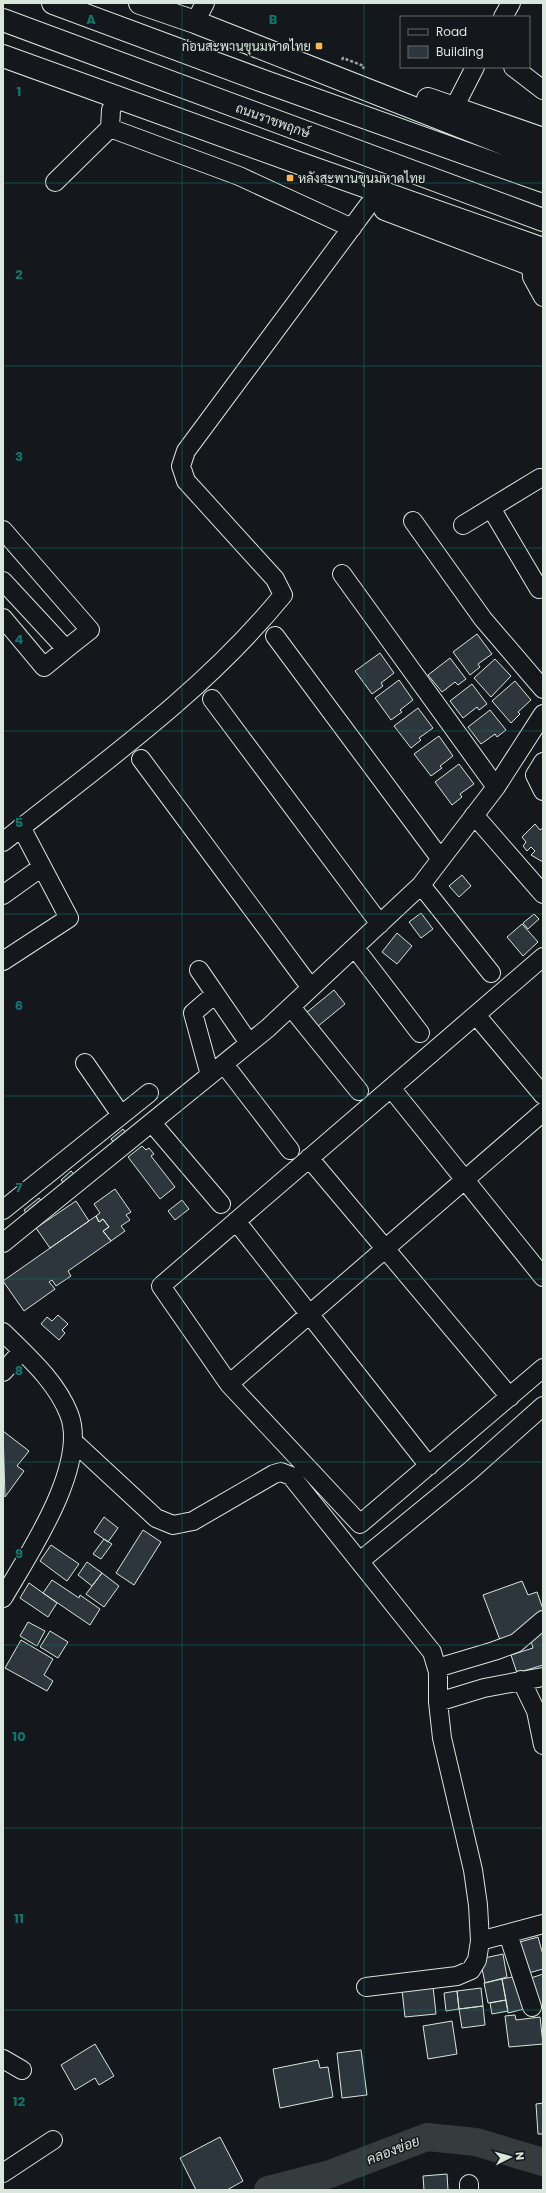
<svg xmlns="http://www.w3.org/2000/svg" width="546" height="2193" viewBox="0 0 546 2193" font-family="Poppins,Sarabun,sans-serif">
	<style>
		.lines { fill: none; stroke-linecap: round; stroke-linejoin: round }
		.river { stroke: #363b3e; stroke-width: 28 }
		.building { fill: #2c363c; stroke: #d8e6dc }
		.minor-casing { stroke: #d8e6dc; stroke-width: 20 }
		.major-casing { stroke: #d8e6dc; stroke-width: 24 }
		.path { stroke: #9da8a2; stroke-width: 2.5; stroke-dasharray: 3 2; stroke-linecap: butt }
		.minor { stroke: #14181c; stroke-width: 18 }
		.major { stroke: #14181c; stroke-width: 22 }
		.grid { fill: none; stroke: #0f766e; stroke-width: 1; stroke-opacity: 0.55 }
		.poi-dot { fill: #ffb74d; stroke: #14181c; stroke-width: 1.5 }
		.labels { text-anchor: middle; stroke-width: 3; stroke-linejoin: round; paint-order: stroke }
		.poi-label { font-size: 13px; fill: #d8e6dc; stroke: #14181c; text-anchor: end }
		.street-label { font-size: 13px; fill: #d8e6dc; stroke: #14181c }
		.water-label { font-size: 14px; font-style: italic; fill: #d8e6dc; stroke: #14181c }
		.grid-label { font-size: 13px; text-anchor: middle; font-weight: bold; fill: #0f766e; stroke: #14181c; stroke-width: 3; stroke-linejoin: round; paint-order: stroke }
	</style>
	<rect width="100%" height="100%" fill="#14181c"/>
	<g class="lines">
		<!-- river -->
		<path class="river" d="M268 2190 330 2174 427 2137 476 2142 543 2162"/>
	</g>
	<!-- building -->
	<path class="building" d="M477 634 492 654 478 664 480 667 470 675 453 652Z
		M380 653 394 673 381 683 383 686 372 694 355 671Z
		M450 658 466 679 458 685 455 682 442 692 428 675Z
		M495 659 511 676 491 697 474 678Z
		M399 680 413 700 400 710 402 712 391 720 375 698Z
		M515 681 531 700 518 712 520 714 511 723 492 701Z
		M472 684 487 704 479 710 477 707 463 718 450 701Z
		M418 708 433 728 419 738 421 740 411 748 394 726Z
		M490 710 506 730 497 737 495 734 481 744 468 727Z
		M439 736 453 756 440 766 442 768 431 776 414 754Z
		M459 764 474 784 460 794 462 797 452 805 435 782Z
		M535 824 540 830 543 828V862L531 855 535 851 531 847 527 851 523 846 526 842 522 837Z
		M462 875 471 886 459 897 449 886Z
		M421 913 433 929 421 938 409 922Z
		M534 914 539 919 528 929 523 923Z
		M522 924 538 942 523 956 507 937Z
		M397 933 412 946 397 964 382 952Z
		M334 990 345 1004 317 1027 306 1013Z
		M123 1129 129 1137 117 1146 111 1139Z
		M142 1146 146 1150 149 1148 154 1154 151 1156 175 1187 160 1199 128 1157Z
		M71 1171 76 1176 66 1185 61 1180Z
		M115 1189 131 1212 126 1215 130 1220 121 1226 125 1231 111 1241 103 1231 109 1227 103 1219 99 1222 96 1216 100 1213 94 1204Z
		M39 1198 44 1204 28 1216 24 1210Z
		M182 1200 189 1209 175 1220 168 1211Z
		M76 1201 89 1221 50 1248 36 1228Z
		M96 1216 99 1222 103 1219 109 1227 103 1231 111 1241 68 1271 71 1276 56 1286 52 1280 49 1282 55 1289 24 1311 3 1281Z
		M58 1315 68 1324 62 1330 65 1333 59 1340 41 1324 47 1317 52 1321Z
		M3 1431 29 1451 17 1466 24 1471 5 1497Z
		M104 1517 118 1528 108 1542 94 1532Z
		M143 1530 161 1542 134 1585 116 1573Z
		M104 1539 112 1544 101 1559 93 1554Z
		M51 1545 79 1564 67 1581 40 1561Z
		M87 1562 102 1573 92 1586 78 1575Z
		M102 1573 119 1586 104 1607 86 1594Z
		M52 1580 79 1598 80 1595 100 1609 90 1625 43 1593Z
		M522 1581 528 1595 537 1592 543 1609V1616L527 1622 530 1629 500 1640 483 1595Z
		M29 1583 57 1603 48 1617 20 1598Z
		M28 1622 45 1631 37 1646 20 1636Z
		M50 1631 68 1642 58 1658 40 1647Z
		M543 1633V1665L517 1673 511 1655 533 1648 530 1637Z
		M21 1640 53 1659 44 1675 53 1681 47 1691 5 1668Z
		M538 1937 543 1955V1969L525 1974 516 1943Z
		M503 1954 507 1977 485 1983 480 1959Z
		M543 1974V2006L539 2007 531 1978Z
		M518 1976 524 2009 508 2013 502 1979Z
		M502 1979 506 2000 488 2003 484 1983Z
		M433 1986 436 2014 405 2017 402 1990Z
		M481 1988 483 2006 459 2009 457 1991Z
		M457 1991 459 2009 446 2011 444 1993Z
		M506 2000 508 2011 492 2014 490 2003Z
		M483 2006 485 2025 462 2028 459 2009Z
		M515 2015 516 2020 540 2017 543 2044 509 2047 505 2016Z
		M452 2021 457 2054 428 2059 423 2026Z
		M95 2044 114 2076 99 2085 95 2078 75 2090 61 2065Z
		M361 2050 367 2095 342 2098 337 2053Z
		M318 2060 320 2068 328 2067 333 2097 280 2108 273 2069Z
		M543 2103V2134H538L536 2104Z
		M220 2137 243 2181 227 2190H196L180 2158Z
		M447 2174 448 2190H424L423 2176Z"/>
	<g class="lines">
		<defs>
			<path id="minor" d="M503 17 511 3
				M195 22 205 3
				M513 67 543 90
				M117 97 111 110 110 128 239 176 352 228
				M454 108 475 67
				M55 182 110 128
				M531 264 532 277 543 297
				M491 508 539 589
				M413 521 483 619 543 689
				M463 525 540 478
				M3 530 90 630 66 649 3 581
				M342 574 496 787
				M3 618 44 667 66 649
				M275 636 440 858
				M212 699 380 924
				M141 759 311 988
				M543 762 535 775 543 791
				M474 815 543 894
				M3 842C100 765 204 692 283 595L275 579 186 481 181 466 186 451 370 203
				M421 885 491 973
				M3 895 42 867
				M355 948 420 1033
				M543 957 161 1286 229 1384 360 1524 543 1368
				M3 961 69 918 21 827
				M199 970 249 1043
				M291 1007 359 1091
				M476 1015 543 1095
				M85 1063 121 1115
				M224 1064 290 1150
				M210 1075 193 1013 215 994
				M391 1088 543 1277
				M152 1123 221 1204
				M309 1158 510 1397
				M3 1210 149 1093
				M236 1221 429 1466
				M3 1243 268 1028 405 900 421 885 496 787 543 714
				M3 1332C28 1357 56 1381 69 1414 89 1465 28 1555 3 1598
				M3 1372 22 1351
				M229 1384 543 1112
				M74 1442 156 1518 173 1525 193 1521 274 1474 281 1472 291 1476 432 1652 438 1672V1702L442 1738 473 1870 478 1905 480 1941 477 1960 471 1970 457 1976 366 1987
				M360 1561 470 1471 543 1406
				M437 1668 494 1651 516 1643 543 1620
				M521 1680 536 1711 543 1745
				M438 1702 484 1688 543 1677
				M508 1934 532 2007
				M480 1941 543 1924
				M3 2059 22 2070
				M3 2173 53 2140
				M469 2184V2190"/>
			<path id="major" d="M53 3 263 81 543 181
				M140 3 195 22 543 159
				M3 20 543 220
				M3 56 296 162 543 249
				M428 99 543 139
				M385 209 543 269"/>
		</defs>
		<!-- minor casing -->
		<use href="#minor" class="minor-casing"/>
		<!-- major casing -->
		<use href="#major" class="major-casing"/>
		<!-- path -->
		<path class="path" d="M342 60 343 58 364 66 363 69"/>
		<!-- minor -->
		<use href="#minor" class="minor"/>
		<!-- major -->
		<use href="#major" class="major"/>
	</g>
	<!-- grid -->
	<path class="grid" d="M182 3V2190M364 3V2190M3 183H543M3 366H543M3 548H543M3 731H543M3 914H543M3 1096H543M3 1279H543M3 1462H543M3 1645H543M3 1828H543M3 2010H543"/>
	<!-- markers -->
	<g class="poi-dot">
		<rect x="315" y="42" width="8" height="8" rx="2"/>
		<rect x="286" y="174" width="8" height="8" rx="2"/>
	</g>
	<g class="labels">
		<!-- poi labels -->
		<g class="poi-label">
			<text x="311" y="51">ก่อนสะพานขุนมหาดไทย</text>
			<text x="298" y="183" text-anchor="start">หลังสะพานขุนมหาดไทย</text>
		</g>
		<!-- street labels -->
		<g class="street-label">
			<text transform="translate(273 120) rotate(20)" y="5">ถนนราชพฤกษ์</text>
		</g>
		<!-- water labels -->
		<g class="water-label">
			<text transform="translate(393 2150) rotate(-21)" y="5">คลองข่อย</text>
		</g>
	</g>
	<g class="grid-label">
		<text x="91" y="24">A</text>
		<text x="273" y="24">B</text>
		<text x="19" y="96">1</text>
		<text x="19" y="279">2</text>
		<text x="19" y="461">3</text>
		<text x="19" y="644">4</text>
		<text x="19" y="827">5</text>
		<text x="19" y="1010">6</text>
		<text x="19" y="1192">7</text>
		<text x="19" y="1375">8</text>
		<text x="19" y="1558">9</text>
		<text x="19" y="1741">10</text>
		<text x="19" y="1923">11</text>
		<text x="19" y="2106">12</text>
	</g>
	<!-- border -->
	<rect width="546" height="2193" fill="none" stroke="#d8e6dc" stroke-width="8"/>
	<!-- legend -->
	<rect x="400" y="16" width="130" height="52" fill="#14181c" stroke="#626a69"/>
	<rect x="408" y="29" width="20" height="6" fill="#14181c" stroke="#626a69"/>
	<text x="436" y="36" font-size="12" fill="#d8e6dc">Road</text>
	<rect x="408" y="46" width="20" height="12" fill="#2c363c" stroke="#626a69"/>
	<text x="436" y="56" font-size="12" fill="#d8e6dc">Building</text>
	<!-- north arrow -->
	<g transform="translate(510 2157) rotate(84)" stroke="#14181c" stroke-width="3" paint-order="stroke">
	<path d="M0-3L7 15L0 10L-7 15Z" fill="#d8e6dc"/>
	<text y="-6" font-size="11" font-weight="bold" text-anchor="middle" fill="#d8e6dc">N</text>
	</g>
</svg>
